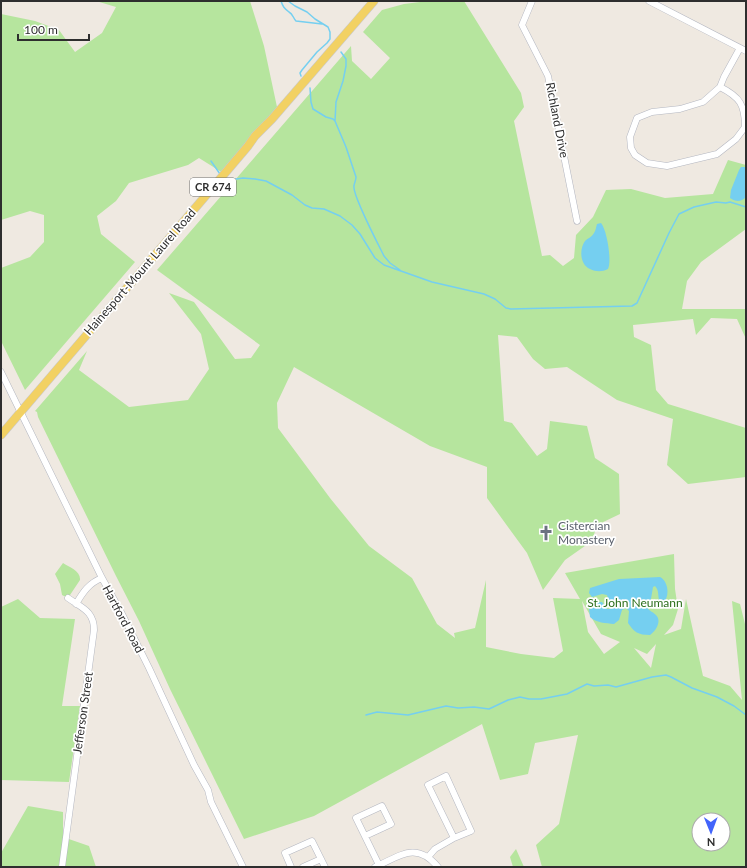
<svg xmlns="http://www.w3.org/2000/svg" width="747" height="868" viewBox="0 0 747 868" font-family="Lato,sans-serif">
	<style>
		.green { fill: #b6e59e; fill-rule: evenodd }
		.water { fill: #75cff0 }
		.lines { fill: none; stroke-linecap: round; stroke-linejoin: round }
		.stream { stroke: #75cff0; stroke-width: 1.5 }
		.minor-casing { stroke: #b4b7c1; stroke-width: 7 }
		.major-casing { stroke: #c9c9c9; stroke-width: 9 }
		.minor { stroke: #fff; stroke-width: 6 }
		.major { stroke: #f2d163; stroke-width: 8 }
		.labels { text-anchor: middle; stroke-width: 3.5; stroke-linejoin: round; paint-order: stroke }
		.shield { fill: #fff; stroke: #6d6d6d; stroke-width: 1 }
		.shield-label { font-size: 11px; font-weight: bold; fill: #2e2e2e }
		.street-label { font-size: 12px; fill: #2e2e2e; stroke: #fff }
		.worship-label { font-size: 12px; fill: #5b616d; stroke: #fff; text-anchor: start }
		.park-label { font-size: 12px; fill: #2c6e1b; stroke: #fff }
	</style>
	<rect width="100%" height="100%" fill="#efe9e1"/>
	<!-- green -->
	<path class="green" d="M96 1H250L264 46 277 107 223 173 199 158 188 165 129 183 116 201 97 216 101 234 135 262 25 390 1 341V268L30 257 44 242V215L30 211 1 220V14L35 21 59 30 75 52 102 33 116 7Z
		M422 1H464L521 93 524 107 514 121 542 256 550 255 563 266 574 258 576 235 593 217 606 190 631 189 665 198 713 194 728 160 746 165V229L701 262 687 281 682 309H746V339L737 319 711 318 696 335 693 319 633 325 634 337 651 345 656 390 668 404 746 428V477L688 484 667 465 673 419 617 400 567 367 545 369 533 359 517 337 498 335 504 421 512 423 537 456 547 449 550 421 587 426 595 458 619 474 620 514 597 525 592 541 565 560 543 590 527 553 487 498V467L430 446 294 367 277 403 278 428 330 498 369 546 412 578 437 624 455 638 454 633 475 628 486 580V647L521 654 554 658 563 651 553 598 580 599 565 573 674 554 675 589 678 609 673 625 664 635 681 629 686 599 703 676 730 686 742 700 732 601 740 604 746 628V867H542L536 845 559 824 578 735 535 743 528 774 500 780 482 724 314 816 244 839 170 689 139 621 116 576 38 417 37 412 35 411 87 351 79 370 129 407 188 400 209 369 201 334 169 293 194 302 235 359 251 358 260 345 157 270 351 46 352 61 371 79 390 58 363 32 382 10 404 4 420 2ZM582 601 601 634 620 642 604 654 588 632ZM656 644 651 668 634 648 647 654ZM699 820H723V844H699Z
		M63 563C69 567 81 571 80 580L68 598 62 595 60 584 55 574Z
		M18 599 40 618 75 619 62 706H80L69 782 1 780V607Z
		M28 806 63 812V837L89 846 96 867H1V853Z
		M516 849 524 867H513L510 857Z"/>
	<!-- water -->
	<path class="water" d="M741 167H746V197C741 202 736 202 730 198L731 190 739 170Z
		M601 223C607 230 612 261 608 269 602 272 596 272 590 269 580 265 579 249 585 241 588 238 592 237 594 233 596 230 596 227 597 224Z
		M660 577C668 581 670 595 664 602H660C657 597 660 591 655 586L653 587 651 599 646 605C648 611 652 611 656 615 662 621 656 631 650 635 638 635 634 632 628 623L629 611 626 608 622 610 619 620 614 624C606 623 596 623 590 617L589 609 591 603 602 602 607 609H610L611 607 607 595 602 594 592 597 589 593 590 588 619 579Z"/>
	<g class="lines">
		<!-- stream -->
		<path class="stream" d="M281 1C283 7 284 8 289 12 293 14 293 18 296 21L322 24
			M288 1 295 6 307 12 315 19 328 27 330 32V39L327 43 317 52 302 70 300 73 301 76
			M341 52 346 59V66L343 81 336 102 335 121 346 147 356 177C356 181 354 183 354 186 352 194 379 246 384 256L390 263 400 270
			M310 88 311 102 313 109 326 117 333 119 335 121
			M211 161 220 174
			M230 180 243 178 255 179 266 181 292 195 305 205 312 208 324 209 340 216 352 225 360 234 375 258 384 265 432 282 484 294 495 299 506 308 511 309 632 306 637 303 669 233 679 214 694 207 716 202 726 203 730 202 746 207
			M366 715 377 712 408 715 446 706 458 708 474 707 489 709 508 700 520 697 529 699H541L567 694 587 684 594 686 608 685 616 687 652 677 666 675 671 677 692 688 717 697 734 706 746 715"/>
		<defs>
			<path id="minor" d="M532 1 522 25 548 76 577 221
				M649 1 746 51
				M720 87C740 97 745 105 745 127L736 139 717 154 667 166 647 163 635 155 631 148 630 137 637 118 652 112 680 109 703 102 720 87 724 77 740 48
				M1 372 102 578 122 614 149 668 194 765 208 790 211 802 243 867
				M76 604C83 592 89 583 102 578
				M446 776 471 831 454 838 428 785Z
				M365 836 391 824 382 806 356 818 379 865
				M428 857 435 849 454 838
				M62 867 94 630C94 611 82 608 68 598
				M291 867 285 853 312 841 325 867
				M303 867 321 859
				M375 867C400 856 416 841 438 867"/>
			<path id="major" d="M1 435 220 179 248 146 255 136 272 119 374 1"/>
		</defs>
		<!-- minor casing -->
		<use href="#minor" class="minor-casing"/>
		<!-- major casing -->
		<use href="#major" class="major-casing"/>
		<!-- minor -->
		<use href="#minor" class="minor"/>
		<!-- major -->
		<use href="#major" class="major"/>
	</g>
	<!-- icons -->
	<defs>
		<symbol id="church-bare" viewBox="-9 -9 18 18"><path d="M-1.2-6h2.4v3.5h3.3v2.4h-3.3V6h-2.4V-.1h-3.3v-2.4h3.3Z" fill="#6b7280" stroke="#fff" stroke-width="2.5" paint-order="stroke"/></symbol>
	</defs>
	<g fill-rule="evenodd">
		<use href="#church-bare" x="535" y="522" width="22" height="22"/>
	</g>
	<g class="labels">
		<!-- shield labels -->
		<rect class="shield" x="190" y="178" width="46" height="18" rx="3"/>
		<g class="shield-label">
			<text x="213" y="191">CR 674</text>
		</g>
		<!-- street labels -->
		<g class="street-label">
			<text transform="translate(557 120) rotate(79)" y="4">Richland Drive</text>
			<text transform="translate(140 272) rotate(-49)" y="4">Hainesport-Mount Laurel Road</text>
			<text transform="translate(123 619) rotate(62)" y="4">Hartford Road</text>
			<text transform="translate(83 713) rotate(-82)" y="4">Jefferson Street</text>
		</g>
		<!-- worship labels -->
		<g class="worship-label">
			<text x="558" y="530">Cistercian<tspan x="558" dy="14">Monastery</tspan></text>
		</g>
		<!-- park labels -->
		<g class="park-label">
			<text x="635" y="607">St. John Neumann</text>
		</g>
	</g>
	<!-- border -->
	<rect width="747" height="868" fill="none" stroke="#2e2e2e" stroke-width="4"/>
	<!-- north arrow -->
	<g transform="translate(711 832) rotate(179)"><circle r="19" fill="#ffffff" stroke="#ababab"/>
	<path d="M0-3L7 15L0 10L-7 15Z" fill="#4264fb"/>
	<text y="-6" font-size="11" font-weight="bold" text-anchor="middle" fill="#2e2e2e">N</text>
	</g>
	<!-- scale -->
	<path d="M18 34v6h71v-6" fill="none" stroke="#2e2e2e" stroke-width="2"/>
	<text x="24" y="34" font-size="12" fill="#2e2e2e" stroke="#ffffff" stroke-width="3" paint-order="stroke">100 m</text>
</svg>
